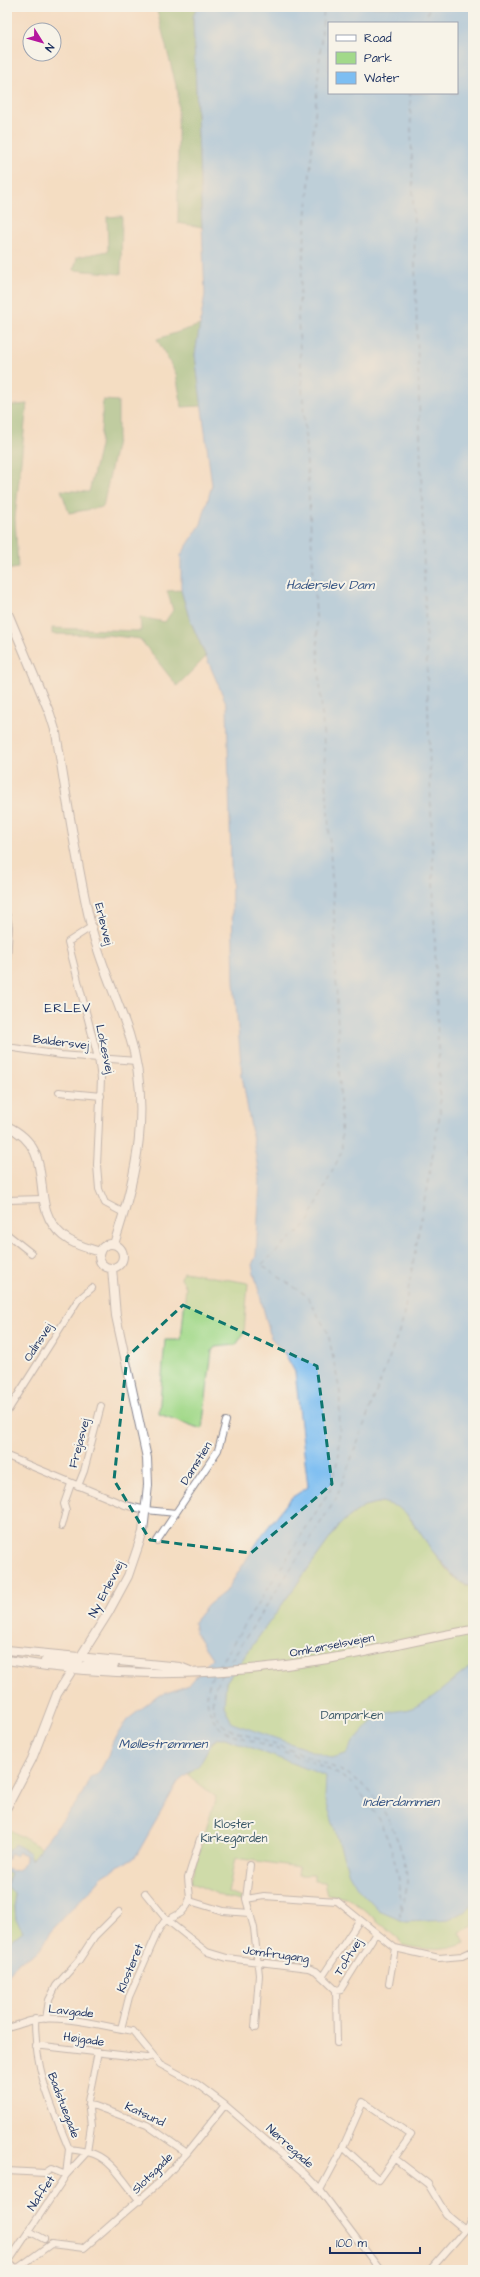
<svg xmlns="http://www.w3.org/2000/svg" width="480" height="2277" viewBox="0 0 480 2277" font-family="'Architects Daughter',sans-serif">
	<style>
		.green { fill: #a2d98a; stroke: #5e8474 }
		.forest { fill: #81b976; stroke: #4e746a }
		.water { fill: #7dbef2; stroke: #4c76a8; fill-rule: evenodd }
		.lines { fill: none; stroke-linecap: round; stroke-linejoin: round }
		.ferry { stroke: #345383; stroke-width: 1; stroke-dasharray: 5 4; stroke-linecap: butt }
		.street-casing { stroke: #888690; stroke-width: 8 }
		.secondary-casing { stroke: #888690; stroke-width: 10 }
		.street { stroke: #fff; stroke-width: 6 }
		.secondary { stroke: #fff; stroke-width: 8 }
		.marked { fill: none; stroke: #0f766e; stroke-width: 3; stroke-dasharray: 8 5; stroke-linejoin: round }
		.labels { text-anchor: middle; stroke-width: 4; stroke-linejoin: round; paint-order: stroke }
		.street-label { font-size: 12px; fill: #1b2f5e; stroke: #f7f3e8 }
		.park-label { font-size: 12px; fill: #3d5a69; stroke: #f7f3e8 }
		.water-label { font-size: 13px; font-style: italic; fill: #345383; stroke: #f7f3e8 }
		.neighbourhood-label { font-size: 13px; letter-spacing: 1px; fill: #1b2f5e; stroke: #f7f3e8 }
	</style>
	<rect width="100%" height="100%" fill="#f7f3e8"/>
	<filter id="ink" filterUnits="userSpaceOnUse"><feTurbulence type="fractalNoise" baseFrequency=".025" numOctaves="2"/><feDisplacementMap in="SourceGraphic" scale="8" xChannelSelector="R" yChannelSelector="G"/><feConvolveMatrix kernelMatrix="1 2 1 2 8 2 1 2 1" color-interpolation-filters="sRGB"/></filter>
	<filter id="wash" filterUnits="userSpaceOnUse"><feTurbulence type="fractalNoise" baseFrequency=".012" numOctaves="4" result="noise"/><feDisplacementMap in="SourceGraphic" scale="16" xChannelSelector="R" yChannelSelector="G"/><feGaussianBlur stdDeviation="0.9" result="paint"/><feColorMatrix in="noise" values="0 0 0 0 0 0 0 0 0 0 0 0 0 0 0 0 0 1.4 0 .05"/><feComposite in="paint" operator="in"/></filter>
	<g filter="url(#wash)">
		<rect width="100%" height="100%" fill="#f4ddc2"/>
		<!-- green -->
		<path class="green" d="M184 1272 248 1283 244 1333 236 1345 215 1347 212 1351 202 1429 159 1414 165 1340H181L186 1287 180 1277Z
			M382 1502C388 1503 395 1505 400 1508 420 1524 447 1586 473 1587V1926L460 1932 465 1943C443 1953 425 1949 402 1945L398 1938 351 1899 328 1894 325 1882 314 1881V1875H298L299 1867 235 1858 228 1893 242 1898 241 1901 227 1898 190 1882 216 1797 188 1775C199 1764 207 1745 218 1738L226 1682 341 1523 364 1506Z
			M7 1828 41 1848 31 1860 15 1844 7 1852Z
			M7 1872 11 1874 7 1885 14 1894 16 1919 24 1931 7 1944Z"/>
		<!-- forest -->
		<path class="forest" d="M156 7H197L193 17 202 227 178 223V93Z
			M122 216 121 274 74 270 77 257 108 251 107 217Z
			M200 325 195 355 202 406 182 407 176 374 157 339Z
			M103 400 118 401V436L103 507 69 513 61 490 89 492 100 446Z
			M27 404 15 518 18 568 7 570V406Z
			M181 590 189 617 206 657 177 686 140 639 108 635 52 634V628L141 631 140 617 165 622 173 610 167 591Z"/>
		<!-- water -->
		<path class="water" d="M197 7H473V1587L458 1581 431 1549 411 1519 398 1507 382 1502 364 1506 341 1523 226 1682 224 1706 232 1723 332 1758 346 1754 354 1741 374 1719 373 1710 379 1716C389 1710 401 1712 412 1708 432 1701 450 1682 468 1669L473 1667V1904L464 1912 449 1920 405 1922 379 1911 358 1889 349 1874 325 1798 326 1776 225 1738H218L212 1742 199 1765 178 1782 136 1856 103 1876 51 1931C44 1946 34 1958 18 1961L7 1977V1944L23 1931 16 1919 14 1894 7 1885 11 1874 7 1872V1869C18 1874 26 1867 25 1855L19 1852 16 1856 11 1853 7 1860V1852L15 1844 29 1852V1859L31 1860 81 1797 90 1777 96 1775 101 1769 108 1756 113 1741 127 1720 158 1696 189 1685 212 1658 196 1634 194 1622 208 1605 227 1590 262 1535 291 1498 308 1487 295 1372 284 1352 271 1338 252 1265 256 1256 260 1181 242 1075 234 982 227 705 189 617 181 590V555L201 524 212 485 195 355 205 294 193 17ZM329 23H457V93H329Z"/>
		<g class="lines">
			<!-- ferry -->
			<path class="ferry" d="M426 23 429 7
				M218 1667 330 1490 339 1455 340 1392 328 1333 306 1295 261 1265 307 1224 342 1151 334 913 298 317 324 7
				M226 1668 336 1499 402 1324 440 1114 410 93
				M222 1674C210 1694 207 1710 226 1728 264 1742 330 1760 361 1783 384 1801 408 1855 407 1884 406 1894 403 1904 401 1914
				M213 1675C202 1695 207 1715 223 1731 254 1742 332 1764 353 1785 378 1809 393 1846 399 1880 401 1891 400 1905 400 1916"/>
		</g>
	</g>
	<g filter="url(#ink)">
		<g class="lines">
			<defs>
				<path id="street" d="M7 916 9 927 7 962
					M91 927 68 942 98 1058 101 1079 97 1165 99 1189 105 1203 124 1213
					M7 1047 61 1055 136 1061
					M59 1092 101 1096
					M7 1200 43 1199
					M7 1234 31 1253
					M7 1412 78 1300 92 1288
					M7 1456 125 1505 146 1510 176 1513
					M78 1486 84 1471 101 1406
					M62 1526 66 1511 64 1504 71 1484
					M157 1541 218 1450 226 1421
					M250 1865 246 1899 254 1928 259 1975 255 2028
					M145 1893 167 1920 207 1952 227 1958 308 1968 316 1971 336 1990 337 2043
					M246 1899 264 1896 337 1901 395 1948 439 1958 462 1956 473 1951
					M190 1901 223 1911 250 1913
					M322 1977 359 1921
					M389 1984 395 1948
					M336 1990 341 1989 376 1933
					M35 2019C35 2071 50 2102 69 2149
					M46 2019 49 2000 56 1986 79 1960 94 1937 119 1912
					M7 2028C16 2026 25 2022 34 2020 59 2014 107 2027 133 2031L160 2064 197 2084 225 2105 305 2174 320 2190 380 2270
					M121 2029 129 1997 159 1929 164 1922 181 1913 187 1906 190 1898 188 1878 200 1839
					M35 2045 146 2058 153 2056
					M88 2105 95 2106 147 2125 187 2153
					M87 2152 91 2126 88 2101 98 2052
					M394 2158 428 2184 446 2214 465 2230
					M7 2171 45 2173 51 2169 66 2175 87 2152
					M320 2190 343 2147 363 2102 411 2135 379 2180 343 2147
					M29 2231 44 2239
					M7 2264 18 2268 51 2244 84 2248 163 2179 187 2153 225 2105
					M7 2264 66 2175 69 2149C77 2150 86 2151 94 2154 114 2162 126 2185 140 2201
					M430 2270 465 2230 473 2217"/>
				<path id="secondary" d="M7 611 50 714 56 733C67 798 76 863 91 926 100 963 117 998 129 1034 152 1105 137 1176 114 1244
					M7 1126C62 1152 24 1203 63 1236 74 1245 88 1248 100 1252
					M99 1256a12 12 0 1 1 24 0a12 12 0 1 1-24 0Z
					M7 1650 180 1667 190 1671
					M7 1660C111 1678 216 1677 321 1660 372 1652 422 1638 473 1630
					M45 1661 70 1662 79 1657
					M74 1669 90 1664 114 1665
					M7 1807 32 1759 57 1694 108 1613 128 1576 143 1532 148 1485 147 1458 116 1316 112 1268"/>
			</defs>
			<!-- street casing -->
			<use href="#street" class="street-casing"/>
			<!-- secondary casing -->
			<use href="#secondary" class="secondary-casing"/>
			<!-- street -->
			<use href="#street" class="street"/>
			<!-- secondary -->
			<use href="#secondary" class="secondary"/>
		</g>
	</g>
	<!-- marked area -->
	<path d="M0 0H480V2277H0ZM183 1305 317 1366 332 1484 251 1553 150 1540 114 1480 127 1357Z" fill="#f4ddc2" fill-opacity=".55" fill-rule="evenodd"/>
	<path class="marked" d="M183 1305 317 1366 332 1484 251 1553 150 1540 114 1480 127 1357Z"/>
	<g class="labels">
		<!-- street labels -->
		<g class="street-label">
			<text transform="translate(104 924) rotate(76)" y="4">Erlevvej</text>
			<text transform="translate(61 1042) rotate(7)" y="4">Baldersvej</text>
			<text transform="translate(105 1049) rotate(78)" y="4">Lokesvej</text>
			<text transform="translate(38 1342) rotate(-57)" y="4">Odinsvej</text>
			<text transform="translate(79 1443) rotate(-75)" y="4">Frejasvej</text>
			<text transform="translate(196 1463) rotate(-58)" y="4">Damstien</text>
			<text transform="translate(106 1589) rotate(-62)" y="4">Ny Erlevvej</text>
			<text transform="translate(332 1645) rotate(-11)" y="4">Omkørselsvejen</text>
			<text transform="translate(276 1954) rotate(8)" y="4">Jomfrugang</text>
			<text transform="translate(348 1957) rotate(-58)" y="4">Toftvej</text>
			<text transform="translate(130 1968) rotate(-68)" y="4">Klosteret</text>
			<text transform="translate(71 2011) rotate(6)" y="4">Lavgade</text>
			<text transform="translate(84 2039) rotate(8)" y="4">Højgade</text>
			<text transform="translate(64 2105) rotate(69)" y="4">Badstuegade</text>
			<text transform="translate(145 2114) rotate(25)" y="4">Katsund</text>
			<text transform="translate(290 2146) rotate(42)" y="4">Nørregade</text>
			<text transform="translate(152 2173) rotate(-45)" y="4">Slotsgade</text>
			<text transform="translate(41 2193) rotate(-56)" y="4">Naffet</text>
		</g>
		<!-- park labels -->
		<g class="park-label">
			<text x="352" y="1719">Damparken</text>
			<text x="234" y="1828">Kloster<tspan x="234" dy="14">Kirkegården</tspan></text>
		</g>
		<!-- water labels -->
		<g class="water-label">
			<text x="330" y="589">Haderslev Dam</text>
			<text x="163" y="1748">Møllestrømmen</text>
			<text x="401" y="1806">Inderdammen</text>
		</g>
		<!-- neighbourhood labels -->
		<g class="neighbourhood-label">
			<text x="68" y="1012">ERLEV</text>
		</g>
	</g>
	<!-- margin -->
	<rect width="480" height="2277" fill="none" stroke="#f7f3e8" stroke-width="24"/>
	<!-- legend -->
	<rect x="328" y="22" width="130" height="72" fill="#f7f3e8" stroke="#9fa5b1"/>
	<rect x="336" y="35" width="20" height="6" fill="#ffffff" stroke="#9fa5b1"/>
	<text x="364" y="42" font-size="12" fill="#1b2f5e">Road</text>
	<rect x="336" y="52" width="20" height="12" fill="#a2d98a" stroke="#9fa5b1"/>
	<text x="364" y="62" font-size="12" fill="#1b2f5e">Park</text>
	<rect x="336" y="72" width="20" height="12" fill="#7dbef2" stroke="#9fa5b1"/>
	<text x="364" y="82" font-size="12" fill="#1b2f5e">Water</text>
	<!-- north arrow -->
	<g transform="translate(42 42) rotate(127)"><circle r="19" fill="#f7f3e8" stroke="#9fa5b1"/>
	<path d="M0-3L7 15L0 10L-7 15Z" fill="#b5179e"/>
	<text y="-6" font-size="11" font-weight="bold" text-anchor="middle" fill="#1b2f5e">N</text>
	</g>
	<!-- scale -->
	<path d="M330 2247v6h90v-6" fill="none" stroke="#1b2f5e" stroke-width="2"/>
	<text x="336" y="2247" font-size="12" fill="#1b2f5e" stroke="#f7f3e8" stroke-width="3" paint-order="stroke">100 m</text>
</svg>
